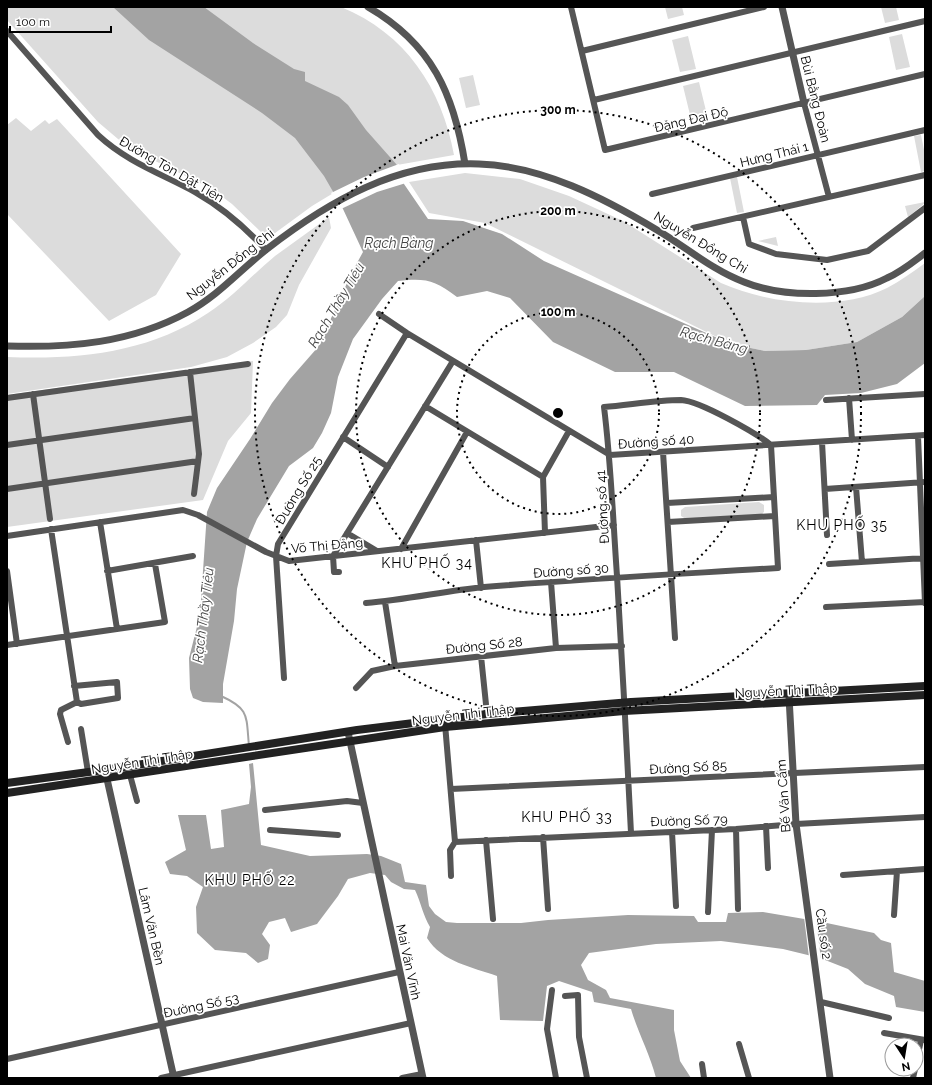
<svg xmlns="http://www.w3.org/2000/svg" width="932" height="1085" viewBox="0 0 932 1085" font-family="Raleway,sans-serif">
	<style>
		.green { fill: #dcdcdc }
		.water { fill: #a3a3a3 }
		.pier { fill: #fff }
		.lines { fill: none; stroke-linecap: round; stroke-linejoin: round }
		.stream { stroke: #a3a3a3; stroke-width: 2 }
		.minor { stroke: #555; stroke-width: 6 }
		.tertiary { stroke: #555; stroke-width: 7 }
		.secondary { stroke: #222; stroke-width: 8 }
		.ring { fill: none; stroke: #000; stroke-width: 2; stroke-dasharray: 2 4 }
		.labels { text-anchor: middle; stroke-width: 3.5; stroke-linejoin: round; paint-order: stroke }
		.street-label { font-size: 13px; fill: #000; stroke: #fff }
		.water-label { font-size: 14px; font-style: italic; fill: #444; stroke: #fff }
		.neighbourhood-label { font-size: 14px; letter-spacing: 1px; fill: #000; stroke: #fff }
		.centre { fill: #000; stroke: #fff; stroke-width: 2 }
		.ring-label { font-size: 12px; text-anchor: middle; font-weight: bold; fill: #000; stroke: #fff; stroke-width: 3.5; stroke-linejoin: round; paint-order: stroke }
	</style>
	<rect width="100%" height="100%" fill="#fff"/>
	<!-- green -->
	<path class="green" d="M7 7H133L276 112 345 186 312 206 271 236 264 235 232 204 212 189 137 152 118 139 98 122 7 20Z
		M180 7H341C405 33 442 88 454 155L397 165Z
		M665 7H682L684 15 668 19Z
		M881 7H896L899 20 885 23Z
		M902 34 910 67 896 70 889 37Z
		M688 36 696 69 680 72 672 40Z
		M473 75 480 105 466 108 459 78Z
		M699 82 707 115 691 119 683 86Z
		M16 118 31 131 45 120 49 124 57 119 181 254 156 295 109 321 7 214V125Z
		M921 135 925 155V171L921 172 914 136Z
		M465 173 520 179 569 196 623 221 721 283C768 304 839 312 887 288 900 281 913 272 925 263V296L902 317 857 342 806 350 765 351 731 344 485 223 429 213 409 182Z
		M737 177 744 212 737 213 730 178Z
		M925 202V203L908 217 905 206Z
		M329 217 331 228 299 285 287 315 276 327 253 343 227 357 191 367 7 394V357C77 360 148 353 208 313 233 297 252 275 275 256 293 243 311 230 329 217Z
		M776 237 778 246 758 241Z
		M253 361 251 413 228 441 203 500 7 527V395Z
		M759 502 764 505V512L760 515 686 519 681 516V510L685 507Z"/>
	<!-- water -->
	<path class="water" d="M113 7H204L253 43 294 69 305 72V81L339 97 348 105 366 130 397 165 404 184 428 219 463 221 502 234 544 261 731 344 765 351 806 350 857 342 902 317 925 296V363L897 384 861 393 825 395 817 405 745 406 674 372H615L553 342 510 298 487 291 457 297C434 280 426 278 398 281L382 299 353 339 338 377 331 413 322 433 313 448 289 466 257 519 247 542 237 589 234 621 223 684V703L203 702 193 698 190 689 189 658 200 615 207 512 217 488 250 439 272 403 290 379 318 347 352 272 363 252 343 209 324 176 295 138 262 113 149 40Z
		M253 763 261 845 310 856 367 854 381 856 401 864 405 882 426 885 429 906 435 914 446 922 457 923H521L548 920 628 915 694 916 698 922H726L728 913 763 912 822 922 874 933 881 940 891 943 894 972 925 981V1012L896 1007 894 996 865 984 848 969 820 958 783 949 721 941 656 944 589 953 581 965 588 980 606 990 610 998 674 1010V1030L680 1061 691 1078H656C650 1054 638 1033 631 1009L594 1002 592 992 559 981 547 986 543 1021 500 1020 497 976C472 967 442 962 427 938L430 927C423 915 421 903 415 890L404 889 391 882 385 875 370 873 348 879 338 896 317 924 291 932 285 918 269 922 262 934 270 945 268 959 258 963 246 953 215 950 197 933 196 907 203 887 187 876 170 874 165 862 186 850 178 815H206L211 849 224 847 221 810 249 804 251 787 249 764Z"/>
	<!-- pier -->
	<path class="pier" d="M399 164 406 183 377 192 341 209 331 193 364 177Z
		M804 917 816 919 821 960 809 957Z"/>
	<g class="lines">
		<!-- stream -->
		<path class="stream" d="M221 696C250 709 246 716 249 746"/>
		<!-- minor -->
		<path class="minor" d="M571 7 605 150 925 74
			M7 31 98 135C127 162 162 174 195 192 223 208 245 227 266 250
			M582 51 764 7
			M594 100 925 21
			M804 103 829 197
			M652 194 925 130
			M743 217 749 244 776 254 827 260 868 251 925 208
			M693 228 925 175
			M379 314 407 333 610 455 925 435
			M190 372 199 454 194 494
			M33 394 50 519
			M7 398 248 364
			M849 398 852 440
			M826 400 925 394
			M425 406 543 477
			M918 436 925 603
			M343 437 388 467
			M822 442 827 535
			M7 445 195 418
			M663 452 675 638
			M856 487 862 562
			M7 489 198 461
			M825 489 925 482
			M667 503 774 497
			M100 522 117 629
			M668 522 775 516
			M51 529 77 702 81 704 118 698 117 682 74 686
			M347 533 377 551
			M545 533 543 477 569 431
			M7 536 183 510 198 515 266 552 289 561 614 525
			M476 540 481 588
			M401 549 467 432
			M829 564 925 558
			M7 571 17 644
			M107 571 193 556
			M339 572H334L333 556 453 361
			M551 582 556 648
			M385 602 395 666
			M366 603C406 600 444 591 484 587 582 579 680 574 778 568L771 445C756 433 700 401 681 400 657 400 629 405 604 407 611 463 613 520 617 576 622 662 627 747 631 833
			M826 607 925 602
			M7 645 165 622 155 564
			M481 656 487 714
			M284 678 276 556 278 544 407 333
			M356 688 372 671 395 666 556 648 622 646
			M445 724 455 842
			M81 729 88 772
			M68 742 60 714 61 710 77 702
			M130 775 137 801
			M451 789 925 767
			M265 810 347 801 363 803
			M766 826 768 868
			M736 829 738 909
			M270 830 338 835
			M672 832 676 906
			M543 837 548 909
			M486 840 493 919
			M455 842 736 829 796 824 925 817
			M843 875 925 869
			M451 876 450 850 455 842
			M708 912 712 830
			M894 915 897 871
			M552 990 547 1029 556 1078
			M565 996 578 995 579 1037 587 1078
			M821 1002 889 1018
			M884 1033 925 1040
			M739 1044 749 1078
			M7 1059 399 972
			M916 1063 921 1040
			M702 1064 704 1078
			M161 1078 411 1023
			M402 1078 422 1074
			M913 1078 915 1069"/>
		<!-- tertiary -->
		<path class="tertiary" d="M368 7C432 44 454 94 465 164
			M782 7 804 103
			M7 346C71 348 131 343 188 312 219 295 240 270 267 249 329 201 398 161 479 164 542 166 604 198 657 230 686 247 712 270 744 282 783 298 849 298 887 278 901 272 913 262 925 253
			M789 697 796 824 830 1078
			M348 732 423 1078
			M107 779 174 1078"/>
		<!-- secondary -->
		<path class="secondary" d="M7 783 111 769 357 730 487 714 631 702 925 686
			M7 793 445 727 624 711 925 695"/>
	</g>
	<!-- distance rings -->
	<g class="ring">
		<circle cx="558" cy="413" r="101"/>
		<circle cx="558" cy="413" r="202"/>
		<circle cx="558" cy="413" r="303"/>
	</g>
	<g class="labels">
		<!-- street labels -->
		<g class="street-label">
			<text transform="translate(816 99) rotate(76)" y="5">Bùi Bằng Đoàn</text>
			<text transform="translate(691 119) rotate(-13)" y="5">Đặng Đại Độ</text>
			<text transform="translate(774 154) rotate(-14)" y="5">Hưng Thái 1</text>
			<text transform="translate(172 169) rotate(30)" y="5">Đường Tôn Dật Tiên</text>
			<text transform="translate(701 242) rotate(31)" y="5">Nguyễn Đổng Chi</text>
			<text transform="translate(230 264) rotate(-38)" y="5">Nguyễn Đổng Chi</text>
			<text transform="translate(656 441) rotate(-4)" y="5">Đường số 40</text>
			<text transform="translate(298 490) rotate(-59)" y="5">Đường Số 25</text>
			<text transform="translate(602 507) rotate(-93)" y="5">Đường số 41</text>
			<text transform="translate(327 545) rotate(-5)" y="5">Võ Thị Đặng</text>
			<text transform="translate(571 570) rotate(-4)" y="5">Đường số 30</text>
			<text transform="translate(484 645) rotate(-6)" y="5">Đường Số 28</text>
			<text transform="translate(786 690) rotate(-3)" y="5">Nguyễn Thị Thập</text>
			<text transform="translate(463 714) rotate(-7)" y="5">Nguyễn Thị Thập</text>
			<text transform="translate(142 761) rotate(-9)" y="5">Nguyễn Thị Thập</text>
			<text transform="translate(688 767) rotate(-3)" y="5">Đường Số 85</text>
			<text transform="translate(783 796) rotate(-94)" y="5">Bế Văn Cấm</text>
			<text transform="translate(689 820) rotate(-2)" y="5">Đường Số 79</text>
			<text transform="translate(152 926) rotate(77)" y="5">Lâm Văn Bền</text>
			<text transform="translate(824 934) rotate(82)" y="5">Cầu số 2</text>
			<text transform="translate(409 962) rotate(78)" y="5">Mai Văn Vĩnh</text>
			<text transform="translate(201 1005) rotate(-12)" y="5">Đường Số 53</text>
		</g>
		<!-- water labels -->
		<g class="water-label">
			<text x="399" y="248">Rạch Bàng</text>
			<text transform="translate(336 305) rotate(-59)" y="5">Rạch Thầy Tiêu</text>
			<text transform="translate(714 340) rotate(15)" y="5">Rạch Bàng</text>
			<text transform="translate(203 615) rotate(-83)" y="5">Rạch Thầy Tiêu</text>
		</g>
		<!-- neighbourhood labels -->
		<g class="neighbourhood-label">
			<text x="842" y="530">KHU PHỐ 35</text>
			<text x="427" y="568">KHU PHỐ 34</text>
			<text x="567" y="822">KHU PHỐ 33</text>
			<text x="250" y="885">KHU PHỐ 22</text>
		</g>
	</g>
	<circle cx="558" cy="413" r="6" class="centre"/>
	<g class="ring-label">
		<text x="558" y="114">300 m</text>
		<text x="558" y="215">200 m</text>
		<text x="558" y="316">100 m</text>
	</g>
	<!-- border -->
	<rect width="932" height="1085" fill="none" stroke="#000000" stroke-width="16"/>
	<!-- north arrow -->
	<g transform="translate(904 1057) rotate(168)"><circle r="19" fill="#ffffff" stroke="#999999"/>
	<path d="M0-3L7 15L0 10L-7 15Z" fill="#000000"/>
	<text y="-6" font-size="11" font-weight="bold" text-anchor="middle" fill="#000000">N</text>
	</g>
	<!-- scale -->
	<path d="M10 26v6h101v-6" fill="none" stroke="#000000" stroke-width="2"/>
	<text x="16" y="26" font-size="12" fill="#000000" stroke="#ffffff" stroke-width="3" paint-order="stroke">100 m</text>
</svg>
